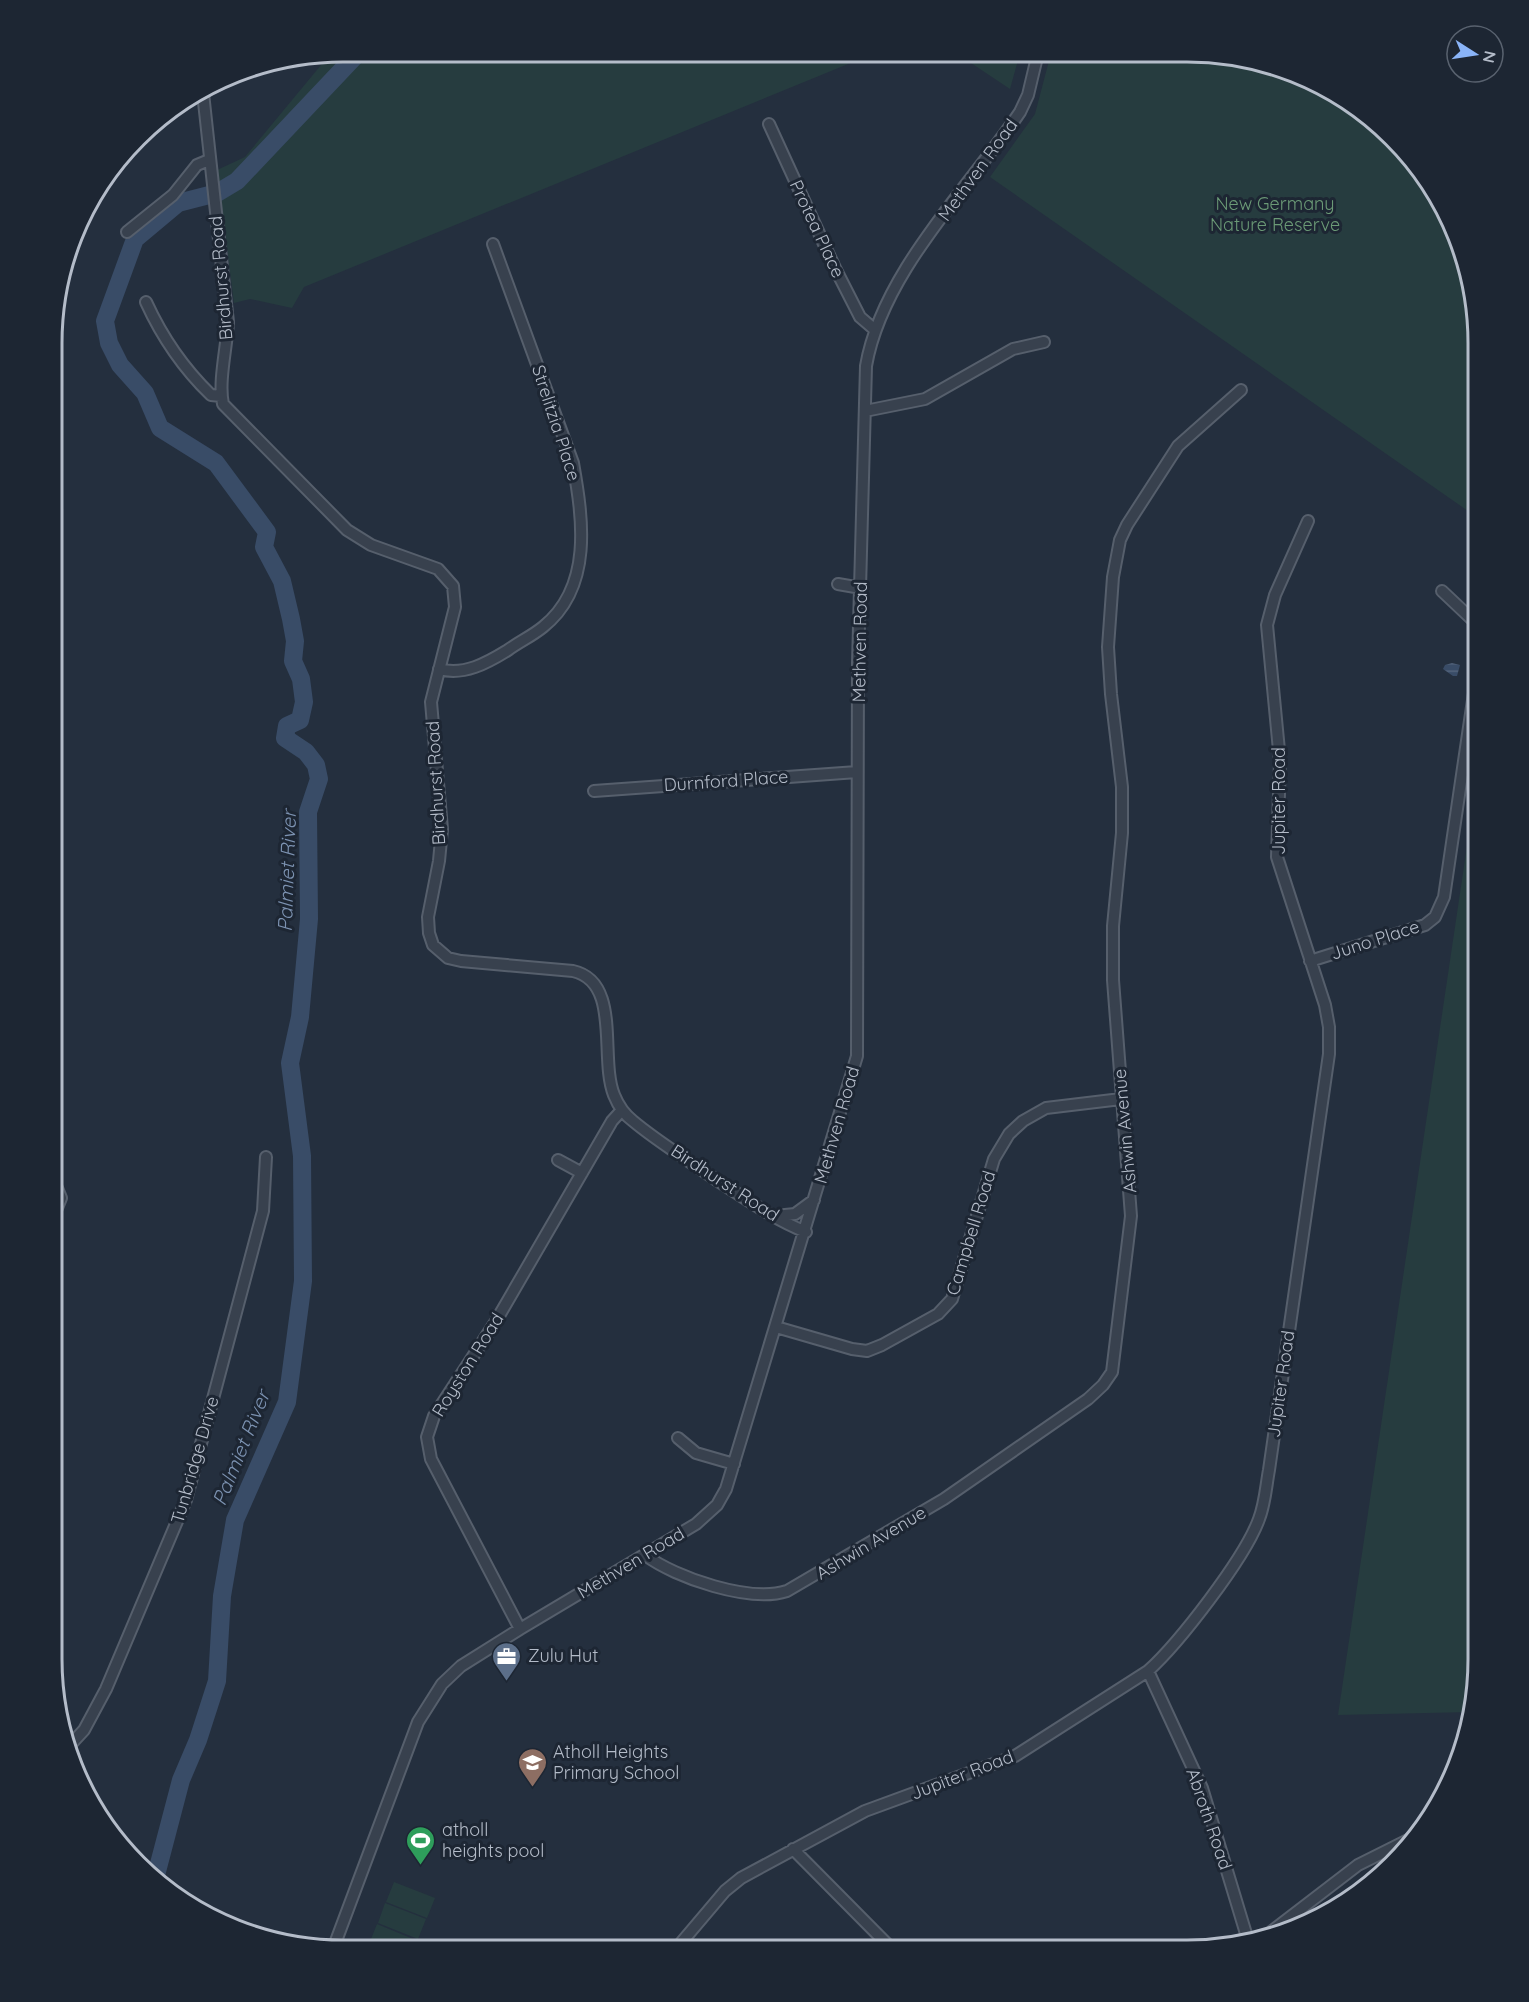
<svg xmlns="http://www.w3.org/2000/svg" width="1529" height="2002" viewBox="0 0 1529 2002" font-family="Quicksand,sans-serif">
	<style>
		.park { fill: #263c3f }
		.water { fill: url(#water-rules) }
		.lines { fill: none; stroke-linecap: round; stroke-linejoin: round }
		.river { stroke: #394c67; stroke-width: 18 }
		.minor-casing { stroke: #565f6c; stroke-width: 14 }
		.minor { stroke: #38414e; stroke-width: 10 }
		.labels { text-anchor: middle; stroke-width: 6; stroke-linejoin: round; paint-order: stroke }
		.street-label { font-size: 18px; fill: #b4bcc9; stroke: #1d2633 }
		.park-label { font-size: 18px; fill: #6b9a76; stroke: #1d2633 }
		.poi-label { font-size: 18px; fill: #b4bcc9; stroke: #1d2633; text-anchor: start }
		.water-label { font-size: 20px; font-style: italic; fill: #7c92b1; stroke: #1d2633 }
		.rim { fill: none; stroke: #b4bcc9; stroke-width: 3 }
	</style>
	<defs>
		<pattern id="water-rules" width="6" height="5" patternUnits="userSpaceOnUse" patternTransform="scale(1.5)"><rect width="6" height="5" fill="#394c67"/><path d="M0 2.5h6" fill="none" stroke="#53647b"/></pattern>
	</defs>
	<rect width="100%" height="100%" fill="#242f3e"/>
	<!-- park -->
	<path class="park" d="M343 51 875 53 304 287 292 308 250 299 234 303 217 170 245 157 331 53Z
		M956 53H1020L1010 89Z
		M1051 53 1225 54 1298 73 1364 111 1448 213 1478 342V518L990 177 1035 114Z
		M1478 772 1477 1679 1471 1712 1338 1715Z
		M394 1882 435 1898 427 1918 386 1902Z
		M385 1903 426 1919 418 1939 378 1923Z
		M377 1924 418 1941 414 1949H380L369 1944Z"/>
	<!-- water -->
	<path class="water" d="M1452 663 1460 665 1457 676H1453L1443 669 1445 665Z"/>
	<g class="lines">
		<!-- river -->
		<path class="river" d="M155 1879 181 1780 198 1740 217 1681 222 1596 235 1520 287 1402 303 1281 302 1156 290 1063 300 1017 309 919 308 812 319 779 316 765 306 752 285 738 287 726 300 720 304 702 301 679 293 661 295 641 291 619 282 581 264 547 267 532 216 463 160 428 145 393 120 365 109 343 105 321 135 239 178 203 217 193 237 181 360 51"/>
		<defs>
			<path id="minor" d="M203 93 228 322C227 346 218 382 223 404L347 530 371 545 438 569 453 586 455 607 431 702 442 829 439 861 428 917 429 933 433 945 448 958 461 961 573 971C622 982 599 1058 614 1095 618 1105 625 1115 633 1121 658 1142 688 1160 715 1179 745 1198 773 1219 806 1232
				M769 124 835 268 860 317 874 329
				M127 232 173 195 197 165 209 160
				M146 302C162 337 183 368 211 395L221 396
				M865 411 925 399 1013 349 1044 342
				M838 584 861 588
				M1442 591 1478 625
				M439 669C464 676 487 663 508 650 519 642 532 636 543 627 593 587 583 519 573 463L493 244
				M594 791 857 772
				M1310 961 1425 925 1435 917 1444 897 1478 666
				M558 1160 582 1173
				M775 1216 795 1214 814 1200
				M52 1220 61 1198 52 1176
				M776 1327 852 1349 867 1351 882 1345 938 1314 952 1299 994 1159 1009 1134 1023 1121 1046 1108 1121 1099
				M51 1408 52 1409
				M678 1438 696 1453 734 1464
				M645 1555C676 1578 750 1603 787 1591L944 1499 1088 1399 1103 1385 1112 1372 1131 1216 1113 980V926L1122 833V787L1111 694 1108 647 1113 577 1120 540 1127 525 1178 446 1241 390
				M520 1629 431 1459 427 1437 434 1416 496 1321 612 1121 622 1110
				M1148 1671 1202 1788 1247 1937
				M71 1744 84 1730 106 1689 186 1500 263 1211 266 1157
				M793 1849 893 1950
				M1272 1931 1358 1865 1416 1836
				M333 1949 418 1722 442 1684 461 1666 520 1629 696 1524 717 1505 726 1489 857 1056 858 663 866 366C882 273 968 189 1020 112L1028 95 1038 53
				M675 1950 725 1891 741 1878 865 1811 1015 1756 1148 1671C1179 1643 1245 1558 1259 1519 1265 1504 1266 1486 1269 1470L1329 1054V1027L1325 1005 1277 857 1280 761 1267 625 1275 595 1308 521"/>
		</defs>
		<!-- minor casing -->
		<use href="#minor" class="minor-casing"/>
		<!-- minor -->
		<use href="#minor" class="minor"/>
	</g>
	<!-- icons -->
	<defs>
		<symbol id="office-pin" viewBox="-11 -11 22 30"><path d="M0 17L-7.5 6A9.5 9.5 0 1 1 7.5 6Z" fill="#5c6f8a" stroke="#1d2633"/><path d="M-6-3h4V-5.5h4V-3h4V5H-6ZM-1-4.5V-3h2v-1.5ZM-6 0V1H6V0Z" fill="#fff"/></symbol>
		<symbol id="school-pin" viewBox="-11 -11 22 30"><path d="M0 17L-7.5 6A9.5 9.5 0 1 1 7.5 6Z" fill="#8d6e63" stroke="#1d2633"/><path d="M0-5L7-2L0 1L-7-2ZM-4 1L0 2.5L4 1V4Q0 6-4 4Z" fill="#fff"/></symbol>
		<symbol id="stadium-pin" viewBox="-11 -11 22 30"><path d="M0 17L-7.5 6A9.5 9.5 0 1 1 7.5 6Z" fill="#2e9e5b" stroke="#1d2633"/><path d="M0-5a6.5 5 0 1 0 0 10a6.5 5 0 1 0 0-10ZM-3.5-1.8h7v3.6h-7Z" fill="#fff"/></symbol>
	</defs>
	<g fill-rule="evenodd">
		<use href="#office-pin" x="490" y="1640" width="33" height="45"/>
		<use href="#school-pin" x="516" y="1746" width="33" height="45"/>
		<use href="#stadium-pin" x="404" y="1824" width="33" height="45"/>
	</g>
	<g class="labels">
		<!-- street labels -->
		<g class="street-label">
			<text transform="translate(978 170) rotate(-54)" y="6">Methven Road</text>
			<text transform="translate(817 229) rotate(65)" y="6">Protea Place</text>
			<text transform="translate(221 278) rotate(-95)" y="6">Birdhurst Road</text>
			<text transform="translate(556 423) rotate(72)" y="6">Strelitzia Place</text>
			<text transform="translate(860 642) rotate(-89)" y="6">Methven Road</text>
			<text transform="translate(726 781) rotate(-4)" y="6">Durnford Place</text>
			<text transform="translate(436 783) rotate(-93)" y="6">Birdhurst Road</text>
			<text transform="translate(1279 801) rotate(-90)" y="6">Jupiter Road</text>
			<text transform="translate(1375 940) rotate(-18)" y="6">Juno Place</text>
			<text transform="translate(837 1125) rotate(-74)" y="6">Methven Road</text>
			<text transform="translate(1125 1131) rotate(-95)" y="6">Ashwin Avenue</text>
			<text transform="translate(725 1183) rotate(33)" y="6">Birdhurst Road</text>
			<text transform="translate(971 1233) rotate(-73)" y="6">Campbell Road</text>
			<text transform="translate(468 1365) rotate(-58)" y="6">Royston Road</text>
			<text transform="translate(1281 1384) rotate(-82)" y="6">Jupiter Road</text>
			<text transform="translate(195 1460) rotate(-74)" y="6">Tunbridge Drive</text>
			<text transform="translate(871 1543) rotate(-31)" y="6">Ashwin Avenue</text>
			<text transform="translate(631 1563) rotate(-31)" y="6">Methven Road</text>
			<text transform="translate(962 1775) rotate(-21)" y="6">Jupiter Road</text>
			<text transform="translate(1209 1819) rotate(71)" y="6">Abroth Road</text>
		</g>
		<!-- park labels -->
		<g class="park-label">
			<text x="1275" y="210">New Germany<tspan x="1275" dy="21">Nature Reserve</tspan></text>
		</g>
		<!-- poi labels -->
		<g class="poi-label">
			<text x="528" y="1662">Zulu Hut</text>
			<text x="553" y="1758">Atholl Heights<tspan x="553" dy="21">Primary School</tspan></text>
			<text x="442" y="1836">atholl<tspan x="442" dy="21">heights pool</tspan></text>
		</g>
		<!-- water labels -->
		<g class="water-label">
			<text transform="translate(287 871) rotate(-88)" y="7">Palmiet River</text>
			<text transform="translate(241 1448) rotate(-68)" y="7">Palmiet River</text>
		</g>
	</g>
	<!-- crop -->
	<path d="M0 0H1529V2002H0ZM343 62H1187A281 281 0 0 1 1468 343V1659A281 281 0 0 1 1187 1940H343A281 281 0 0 1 62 1659V343A281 281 0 0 1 343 62Z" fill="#1d2633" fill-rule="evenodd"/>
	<path class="rim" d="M343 62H1187A281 281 0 0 1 1468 343V1659A281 281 0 0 1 1187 1940H343A281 281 0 0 1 62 1659V343A281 281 0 0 1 343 62Z"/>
	<!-- north arrow -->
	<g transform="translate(1475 54) rotate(102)"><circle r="28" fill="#1d2633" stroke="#59626f" stroke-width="1.5"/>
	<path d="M0-4.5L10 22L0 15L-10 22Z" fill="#8ab4f8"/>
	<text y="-9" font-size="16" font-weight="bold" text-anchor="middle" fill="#b4bcc9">N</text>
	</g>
</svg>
